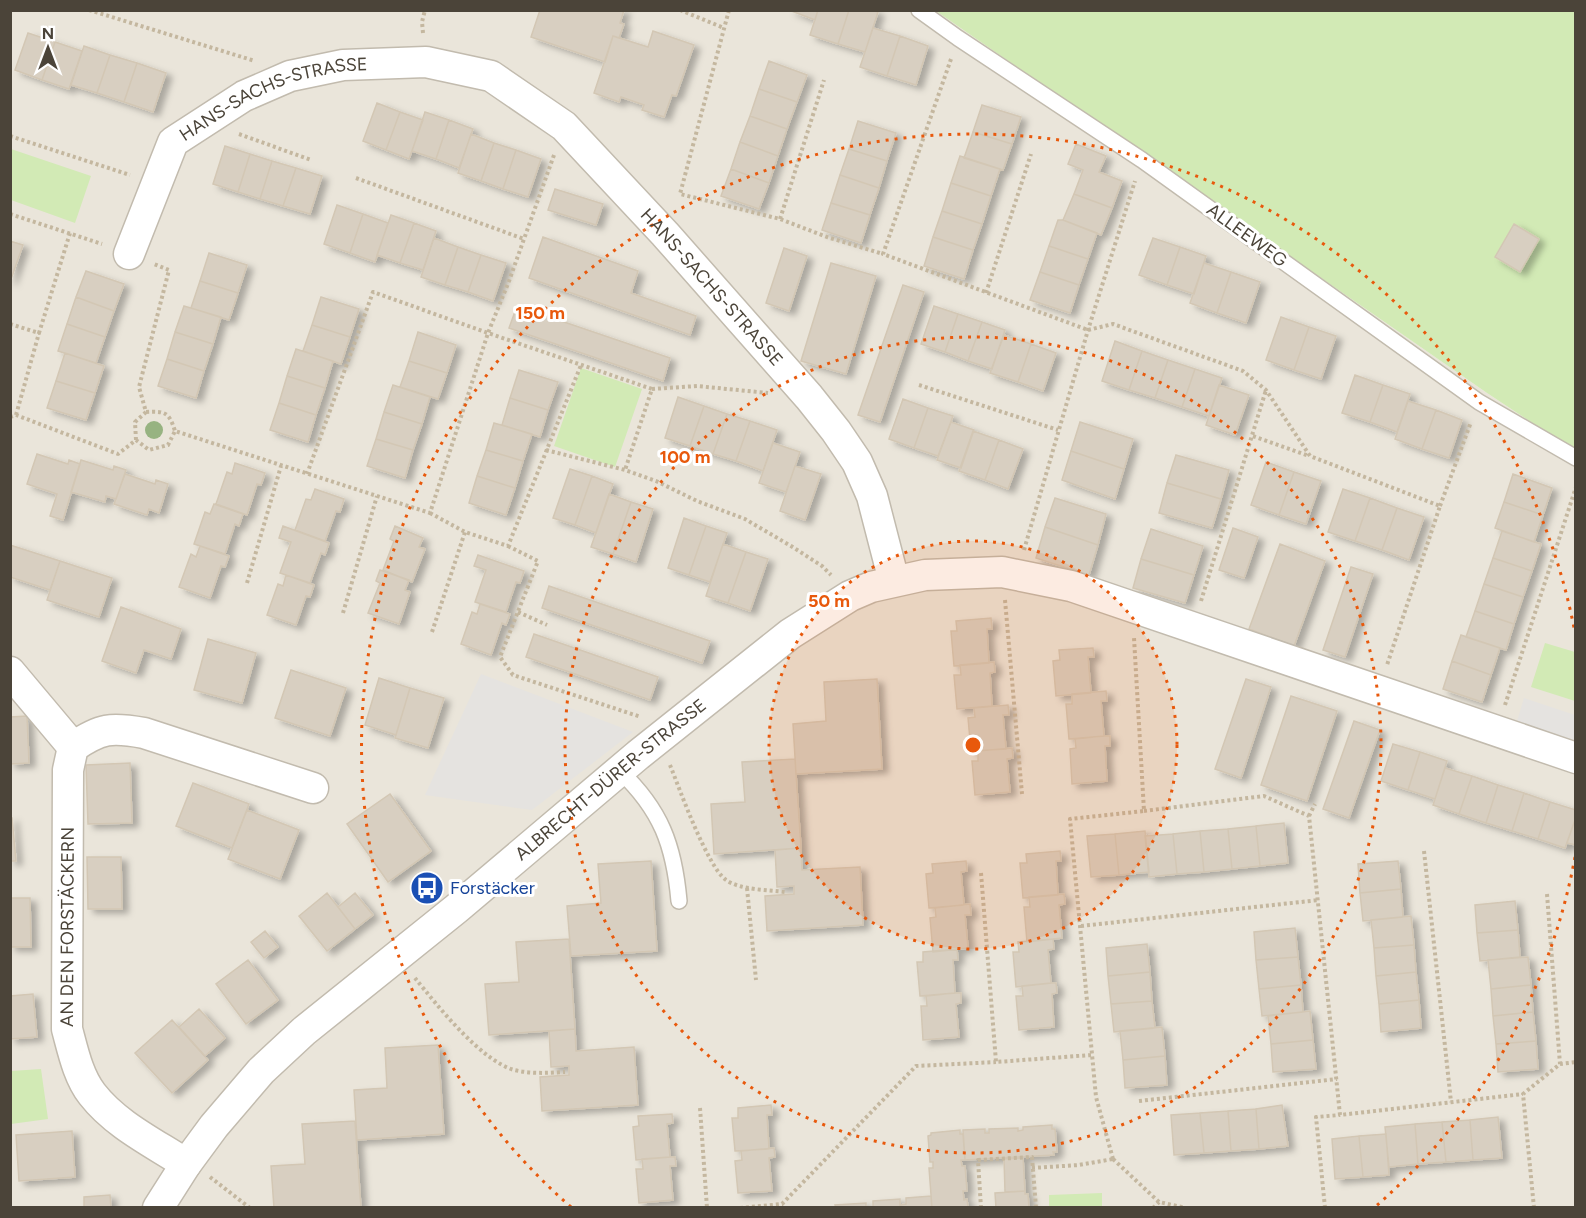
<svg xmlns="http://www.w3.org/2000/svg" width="1586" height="1218" viewBox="0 0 1586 1218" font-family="Figtree,sans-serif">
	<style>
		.residential { fill: #eae5da }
		.green { fill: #d2eab5 }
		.parking { fill: #e5e3e0 }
		.building { fill: #d8cfc1; stroke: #d3c7b4; stroke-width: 1.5; filter: url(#shadow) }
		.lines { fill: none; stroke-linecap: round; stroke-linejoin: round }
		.lane-casing { stroke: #c2bbae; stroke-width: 18 }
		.street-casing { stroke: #c2bbae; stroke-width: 33 }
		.path { stroke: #c4b79f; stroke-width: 4; stroke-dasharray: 3 3; stroke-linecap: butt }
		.lane { stroke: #fff; stroke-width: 15 }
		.street { stroke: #fff; stroke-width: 30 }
		.tree { fill: #97b381 }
		.ring { fill: none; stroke: #e8590c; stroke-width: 3; stroke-dasharray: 3 6 }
		.labels { text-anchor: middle; stroke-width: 6; stroke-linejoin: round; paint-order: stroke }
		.street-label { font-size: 18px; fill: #4b4439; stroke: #fff }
		.transit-label { font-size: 18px; fill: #164399; stroke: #fff; text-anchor: start }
		.centre { fill: #e8590c; stroke: #fff; stroke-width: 3 }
		.ring-label { font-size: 18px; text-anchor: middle; font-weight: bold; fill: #e8590c; stroke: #fff; stroke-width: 6; stroke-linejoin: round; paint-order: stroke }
	</style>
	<defs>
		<filter id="shadow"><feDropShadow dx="6" dy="4" stdDeviation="3" flood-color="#0004"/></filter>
	</defs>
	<rect width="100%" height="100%" fill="#f6f3ec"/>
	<!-- residential -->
	<path class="residential" d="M10 11H936L1487 393 1575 451V1207H11Z"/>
	<!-- green -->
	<path class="green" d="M936 11H1575V451L1487 393Z
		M11 149 91 176 75 223 11 200Z
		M581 368 642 389 615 467 554 446Z
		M1545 643 1575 652V701L1531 687Z
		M41 1069 48 1119 11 1124V1071Z
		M1102 1193V1207H1049V1195Z"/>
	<!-- parking -->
	<path class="parking" d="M481 674 633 732 532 810 425 795Z
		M1524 698 1575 715V751L1514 731Z"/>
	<!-- building -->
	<path class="building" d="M540 10H624L620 23 624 24 619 38 613 36 605 62 531 37Z
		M789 10H818L815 20Z
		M818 10H849L838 44 810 35Z
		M849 10H872L878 12 865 52 838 44Z
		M873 28 900 36 887 76 860 67Z
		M653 31 694 45 676 96 672 95 664 117 642 110 644 105 621 97 619 102 594 93 613 36 648 47Z
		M28 33 55 42 42 80 15 70Z
		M900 36 928 46 916 85 887 76Z
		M55 42 82 51 69 89 42 80Z
		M84 46 110 55 97 93 71 85Z
		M110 55 137 63 124 102 97 93Z
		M769 61 807 75 797 102 759 89Z
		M137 63 166 73 153 112 124 102Z
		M759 89 797 102 787 129 750 116Z
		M377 103 400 112 386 150 363 141Z
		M982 105 1021 117 1012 144 973 132Z
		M400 112 423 120 409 159 386 150Z
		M425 112 449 120 436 159 412 151Z
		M750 116 787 129 778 156 740 142Z
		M449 120 473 129 459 168 436 159Z
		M858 121 896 133 887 161 849 149Z
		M973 132 1012 144 1003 170 964 158Z
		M471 134 494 143 481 181 458 173Z
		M740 142 778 156 769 183 731 169Z
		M494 143 516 150 503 189 481 181Z
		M1076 144 1106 156 1099 172 1122 181 1112 208 1074 194 1083 170 1068 164Z
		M225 146 250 154 238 192 213 184Z
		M849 149 887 161 879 188 840 175Z
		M516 150 541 159 528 197 503 189Z
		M250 154 272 161 260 199 238 192Z
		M960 156 1000 169 991 196 951 183Z
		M272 161 296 168 283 206 260 199Z
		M296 168 322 176 310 214 283 206Z
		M731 169 769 183 759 209 721 196Z
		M840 175 879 188 870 215 831 203Z
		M951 183 991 196 982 224 942 211Z
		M555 189 603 204 596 225 548 210Z
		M1074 194 1112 208 1101 235 1063 220Z
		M831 203 870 215 861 243 822 230Z
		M337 205 363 214 350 253 324 244Z
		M942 211 982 224 973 250 933 237Z
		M363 214 388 223 375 262 350 253Z
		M391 215 414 223 400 263 377 255Z
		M1058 220H1063L1097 233 1088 259 1049 246Z
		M414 223 436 231 423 270 400 263Z
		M1514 224 1539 239 1520 272 1495 257Z
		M543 237 638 271 631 293 696 316 690 335 529 278Z
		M933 237 973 250 964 279 924 266Z
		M434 238 458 247 445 285 421 277Z
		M1153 238 1180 247 1167 285 1139 275Z
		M10 241 23 245 10 282Z
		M1049 246 1088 259 1079 285 1040 272Z
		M458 247 481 255 468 292 445 285Z
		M1180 247 1206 256 1194 294 1167 285Z
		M784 248 807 256 789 311 766 303Z
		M209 253 247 265 238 293 200 281Z
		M481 255 506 263 493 301 468 292Z
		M831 263 876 276 846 374 801 361Z
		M1204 263 1231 272 1217 313 1190 303Z
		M86 271 124 284 114 311 76 297Z
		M1040 272 1079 285 1070 313 1030 300Z
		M1231 272 1260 282 1246 323 1217 313Z
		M200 281 238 293 229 320 191 308Z
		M903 285 924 292 880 422 858 415Z
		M76 297 114 311 105 337 67 324Z
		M321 297 359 309 350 337 312 325Z
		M184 306 221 317 213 344 175 332Z
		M517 306 670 358 663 381 509 328Z
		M934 306 958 314 945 352 921 344Z
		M958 314 982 322 968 361 945 352Z
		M1281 317 1309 327 1294 370 1266 360Z
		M982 322 1005 330 992 369 968 361Z
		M67 324 105 337 96 363 58 351Z
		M312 325 350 337 341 364 303 351Z
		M1309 327 1336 336 1321 379 1294 370Z
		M175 332 213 344 204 371 167 359Z
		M418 332 456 345 447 373 409 361Z
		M1004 335 1031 344 1018 382 990 373Z
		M1115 341 1142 351 1129 390 1102 381Z
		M1031 344 1056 353 1043 391 1018 382Z
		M296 349 333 361 325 388 287 376Z
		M1142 351 1168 360 1155 398 1129 390Z
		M65 353 104 366 95 393 56 381Z
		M167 359 204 371 196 398 158 386Z
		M1168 360 1195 369 1182 407 1155 398Z
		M409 361 447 373 438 399 400 387Z
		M1195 369 1222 378 1209 416 1182 407Z
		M519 370 558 382 548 410 510 398Z
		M1355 375 1383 385 1370 422 1342 413Z
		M287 376 325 388 316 415 279 403Z
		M56 381 95 393 86 420 47 408Z
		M393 385 430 397 422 424 384 412Z
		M1219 385 1249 395 1235 435 1206 425Z
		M1383 385 1410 394 1397 432 1370 422Z
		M678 397 704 406 690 446 665 438Z
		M510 398 548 410 540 437 502 425Z
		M903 399 928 408 914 448 889 439Z
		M1408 401 1436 410 1422 449 1395 439Z
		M279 403 316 415 308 442 270 430Z
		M704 406 727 414 713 454 690 446Z
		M928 408 953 416 938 456 914 448Z
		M1436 410 1462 420 1449 458 1422 449Z
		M384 412 422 424 413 450 376 439Z
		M727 414 750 421 736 461 713 454Z
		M750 421 777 430 763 471 736 461Z
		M951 422 974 430 961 468 937 460Z
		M1080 422 1133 439 1124 469 1071 451Z
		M494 423 532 434 523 461 486 450Z
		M973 431 999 440 985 480 959 471Z
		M376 439 413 450 405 478 367 466Z
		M999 440 1023 449 1008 489 985 480Z
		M773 443 800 452 786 492 759 483Z
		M486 450 523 461 515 488 477 476Z
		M1071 451 1124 469 1115 499 1062 480Z
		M37 454 68 464 69 460 80 464 63 520 50 516 57 494 27 484Z
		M1176 455 1229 470 1221 499 1167 483Z
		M81 460 113 470 114 466 126 470 116 499 106 496 105 502 71 492Z
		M1266 462 1294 472 1279 515 1251 505Z
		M235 463 265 473 261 485 257 484 247 515 216 504 227 472 232 474Z
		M795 466 821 474 805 520 780 511Z
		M570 469 592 476 575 525 553 518Z
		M1294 472 1321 481 1306 524 1279 515Z
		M125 474 155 484 156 480 168 484 159 513 149 509 147 515 114 504Z
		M1513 474 1552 488 1543 515 1504 502Z
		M477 476 515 488 506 515 469 503Z
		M592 476 613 484 596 533 575 525Z
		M1167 483 1221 499 1212 528 1159 513Z
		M315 489 344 499 340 512 336 511 325 541 295 530 306 499 311 500Z
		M1343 489 1370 498 1355 541 1328 532Z
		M609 494 631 502 613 554 591 547Z
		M1055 498 1106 514 1098 545 1045 527Z
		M1370 498 1397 508 1382 550 1355 541Z
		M631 502 653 509 636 562 613 554Z
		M1504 502 1543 515 1534 542 1495 528Z
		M214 504 243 514 239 526 235 524 225 554 194 544 205 512 210 514Z
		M1397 508 1424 517 1409 560 1382 550Z
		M684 518 706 526 689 575 668 568Z
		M283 526 329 543 325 555 321 553 310 583 280 573 291 542 279 538Z
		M395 526 423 538 419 547 425 549 412 582 383 570 394 541 390 539Z
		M706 526 727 533 710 582 689 575Z
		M1045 527 1098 545 1089 575 1036 558Z
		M1233 528 1258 537 1244 578 1219 570Z
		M1151 529 1203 546 1194 575 1141 559Z
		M1502 531 1541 544 1532 571 1493 558Z
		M723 544 746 552 728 603 706 596Z
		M1280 544 1325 561 1294 646 1249 629Z
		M10 545 60 561 50 590 10 577Z
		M200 546 229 556 225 567 221 566 210 598 179 587 191 554 196 557Z
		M746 552 768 559 750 611 728 603Z
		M478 555 524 571 520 583 516 582 506 612 475 602 486 570 474 566Z
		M1493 558 1532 571 1523 597 1484 584Z
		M1141 559 1194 575 1185 603 1133 588Z
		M60 561 112 578 99 617 47 600Z
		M1351 567 1373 574 1345 657 1323 650Z
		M380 570 409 580 405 590 410 592 399 624 368 613 380 583 376 581Z
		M286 575 314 585 310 597 306 596 296 625 267 615 278 584 283 586Z
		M1484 584 1523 597 1514 624 1475 611Z
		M549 586 710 641 702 663 542 608Z
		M480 604 510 614 506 625 502 623 491 655 461 644 472 612 477 614Z
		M121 607 181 629 171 659 144 650 136 673 102 661Z
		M1475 611 1514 624 1506 650 1466 637Z
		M991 618 992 629H987L989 663 954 666 951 631H957L956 621Z
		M534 634 658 677 650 700 526 657Z
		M1461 635 1500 648 1491 675 1452 661Z
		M208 639 256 653 242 703 194 690Z
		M1093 648 1094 657H1088L1091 693 1056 696 1053 661 1060 660 1059 650Z
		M1452 661 1491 675 1482 702 1443 689Z
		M994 662 995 672 990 673 992 706 957 709 954 675H961L960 665Z
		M291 670 346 688 330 736 275 718Z
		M379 678 410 688 396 735 365 725Z
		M877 679 882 769 796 774 793 724 826 721 824 682Z
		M1246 679 1271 687 1241 778 1215 769Z
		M410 688 444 698 428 748 395 738Z
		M1106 691 1107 701H1101L1104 736 1069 739 1066 704H1072V694Z
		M1291 696 1337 711 1307 801 1261 785Z
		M1008 705 1009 715H1003L1006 749 971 751 968 718 975 717 974 708Z
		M27 716 29 763 10 764V717Z
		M1354 721 1380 730 1349 818 1323 809Z
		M1104 736H1110V746H1105L1107 781 1072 784 1070 749 1076 748 1075 739Z
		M1393 744 1420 752 1408 790 1381 781Z
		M1012 748 1013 758 1007 759 1010 792 975 795 972 761H978V751Z
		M1420 752 1447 761 1435 799 1408 790Z
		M795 759 801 848 714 854 711 804 745 802 742 762Z
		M130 763 132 823 88 824 86 765Z
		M1445 768 1472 776 1459 814 1433 805Z
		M1472 776 1498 785 1486 823 1459 814Z
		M193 783 249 804 232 848 176 826Z
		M1498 785 1524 793 1512 831 1486 823Z
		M1524 793 1550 802 1538 839 1512 831Z
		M390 794 431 851 388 882 347 824Z
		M1550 802 1576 810V817L1565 848 1538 839Z
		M247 810 299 830 280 879 228 859Z
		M1576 817V845L1567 843Z
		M10 818H12L16 861H10Z
		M1284 823 1288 863 1260 866 1256 826Z
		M1256 826 1260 866 1232 869 1228 829Z
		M1228 829 1232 869 1204 872 1200 831Z
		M1145 831 1149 872 1119 875 1115 834Z
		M1200 831 1204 872 1177 874 1173 834Z
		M1115 834 1119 875 1091 877 1087 836Z
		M1173 834 1177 874 1149 877 1145 836Z
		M801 848 802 870 860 867 863 925 767 931 765 896 794 894V886L777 887 775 850Z
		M1060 851 1061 861H1056L1058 895 1023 898 1020 863H1027L1026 854Z
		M87 857H121L122 909H88Z
		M651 861 657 951 571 956 567 906 601 903 598 864Z
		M966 861 967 871 961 872 964 905 929 908 926 874 933 873 932 864Z
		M1398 861 1401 889 1360 893 1358 864Z
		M1401 889 1403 917 1363 921 1360 893Z
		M327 893 355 929 327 951 299 916Z
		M355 893 373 915 355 929 338 907Z
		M1064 894 1065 904 1059 905 1062 938 1027 942 1024 907H1030L1029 897Z
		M10 898H30L31 947H10Z
		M1515 901 1518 930 1477 933 1475 905Z
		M970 904 971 915H965L968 948 933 952 930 918 936 917 935 908Z
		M1411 916 1414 945 1374 948 1371 920Z
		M1295 928 1298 957 1256 960 1254 932Z
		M1518 930 1520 957 1480 961 1477 933Z
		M265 931 278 947 264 958 251 942Z
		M569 939 575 1029 489 1035 485 984 519 982 516 942Z
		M1053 939 1054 949 1048 950 1051 983 1016 987 1013 952H1019L1018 942Z
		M1147 944 1150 972 1108 976 1106 948Z
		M1414 945 1416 972 1376 976 1374 948Z
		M957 949 958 960H953L955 993 920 996 917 962H923V952Z
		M1298 957 1301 985 1259 989 1256 960Z
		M1528 957 1531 985 1491 989 1488 960Z
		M248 960 278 1000 246 1024 216 984Z
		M1150 972 1152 1001 1111 1004 1108 976Z
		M1416 972 1419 1000 1379 1004 1376 976Z
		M1051 983H1056L1057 993 1052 994 1054 1027 1019 1030 1016 996H1023L1022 986Z
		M1301 985 1303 1012 1262 1016 1259 989Z
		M1531 985 1533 1012 1493 1016 1491 989Z
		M955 993H961V1003L956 1004 959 1037 923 1040 921 1006H927L926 996Z
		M33 994 37 1037 10 1039V996Z
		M1419 1000 1421 1028 1381 1032 1379 1004Z
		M1152 1001 1155 1028 1114 1032 1111 1004Z
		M199 1009 225 1038 205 1056 179 1027Z
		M1310 1011 1313 1040 1271 1044 1268 1016Z
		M1533 1012 1536 1041 1496 1044 1493 1016Z
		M172 1020 208 1060 172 1093 135 1053Z
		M1162 1027 1165 1056 1123 1060 1120 1031Z
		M575 1029 576 1051 634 1047 638 1105 542 1111 540 1077 569 1075V1066L551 1067 549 1031Z
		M1313 1040 1316 1069 1273 1072 1271 1044Z
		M1536 1041 1538 1069 1498 1072 1496 1044Z
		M438 1045 444 1134 357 1140 354 1090 387 1088 385 1048Z
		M1165 1056 1167 1085 1125 1088 1123 1060Z
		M771 1105 772 1115H767L769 1149 735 1151 732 1118H738V1108Z
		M1282 1105 1288 1146 1259 1149 1256 1109Z
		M1256 1109 1259 1149 1231 1151 1228 1111Z
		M1228 1111 1231 1151 1204 1153 1200 1113Z
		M1200 1113 1204 1153 1174 1155 1171 1115Z
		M672 1114 673 1123 667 1124 670 1157 636 1160 633 1127 639 1126 638 1116Z
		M1498 1117 1502 1158 1473 1160 1470 1120Z
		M1470 1120 1473 1160 1446 1162 1442 1122Z
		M355 1121 361 1208H274L271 1166 305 1164 302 1124Z
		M1442 1122 1446 1162 1418 1164 1415 1124Z
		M1415 1124 1418 1164 1389 1167 1385 1127Z
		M1052 1125V1129H1055L1057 1152H1053L1054 1155 965 1160 963 1130 985 1129V1133H989V1129L1018 1128V1131L1023 1130V1127Z
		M960 1130V1134H963L965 1160H961L962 1166H965L967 1191H963L964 1200 967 1199 968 1208H932L929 1168H933V1162H930L928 1136 931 1135V1133Z
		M72 1131 75 1177 19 1181 16 1135Z
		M1386 1134 1389 1175 1363 1177 1359 1136Z
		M1359 1136 1363 1177 1335 1179 1332 1139Z
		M774 1148 775 1157 769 1158 772 1191 738 1193 735 1161 742 1160 741 1151Z
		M670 1157H675L676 1166H670L673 1200 639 1203 636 1169H643L642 1159Z
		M1023 1158 1025 1191 1005 1192 1004 1159Z
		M1025 1191V1194H1028L1029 1208H996L995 1193Z
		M110 1195 111 1208H84V1197Z
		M931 1196 932 1208H873V1201L900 1199V1205L906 1204V1198Z
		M866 1203V1208H836L835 1205Z"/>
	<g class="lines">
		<defs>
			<path id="lane" d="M919 10 958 38 1142 160 1479 402 1576 458
				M620 771C661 810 674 845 679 901"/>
			<g id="street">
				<path id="s1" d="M129 254 173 142 244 96 290 76 343 65 426 62 491 76 564 126 665 234 809 397 836 431 857 462 872 496 894 581"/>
				<path d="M10 672 73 747"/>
				<path id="s2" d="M186 1164C154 1143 116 1125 92 1094 78 1076 73 1051 67 1029L68 770 73 747C101 728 111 727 144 733L313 788"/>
				<path id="s3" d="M158 1208 186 1164 214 1126 261 1071 304 1031 456 909 638 755 790 634 850 596 871 587 925 575 1002 572 1071 586 1576 758"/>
			</g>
		</defs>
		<!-- lane casing -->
		<use href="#lane" class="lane-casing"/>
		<!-- street casing -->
		<use href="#street" class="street-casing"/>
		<!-- path -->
		<path class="path" d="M89 10 255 61
			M680 10 724 28
			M729 10 680 194 780 219 827 237 883 254
			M423 33 422 22 425 10
			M951 59 883 254 1088 330
			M239 134 311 160
			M10 136 130 175
			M554 155 509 281 488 333 652 389 625 470
			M356 178 524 239
			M10 214 102 244
			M780 219 824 80
			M986 293 1031 154
			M10 324 39 333 70 233
			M1088 330 1113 324 1243 371 1266 390 1310 456 1440 506 1387 665
			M919 385 1058 430
			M652 389 697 386 768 393
			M146 412C165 411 169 412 175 431
			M16 415 39 333
			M10 417 16 415 118 454 136 440 149 450 168 445 175 431 430 513 488 333 373 292 307 474
			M1253 436 1309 456
			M136 440 135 422 146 412 139 387 169 270 154 264
			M546 450 625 470 656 481 697 501 745 519 791 546 822 566 831 575
			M1440 506 1471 422
			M430 513 465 532 508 546 581 365
			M508 546 538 561 500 657 513 675 641 717
			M1024 550 1088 330 1135 181
			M247 583 281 466
			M1005 600 1022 794
			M1201 601 1266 390
			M518 612 547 625
			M343 613 377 496
			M432 632 465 532
			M1505 705 1576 487
			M670 765C680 790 707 866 726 880 740 890 769 890 785 892
			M1144 811 1264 796 1309 816 1340 1115 1523 1094
			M1309 816 1315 804
			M1424 851 1451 1102
			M981 873 996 1062 1091 1055
			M747 888 756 980
			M1547 894 1560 1064
			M1081 926 1319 900
			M415 978C437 1005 480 1060 514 1070 531 1074 547 1073 565 1072
			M1139 1101 1337 1079
			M700 1108 707 1208
			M1113 1159 1096 1097 1070 819 1144 811 1134 638
			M1113 1159 1159 1202 1186 1208
			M1032 1168 1079 1165 1113 1159
			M210 1177 250 1208
			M740 1208 782 1204 916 1066 996 1062
			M981 1208 978 1160 1032 1157 1036 1208
			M1153 1208 1159 1202
			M1325 1208 1316 1117 1340 1115
			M1534 1208 1523 1094 1560 1064 1576 1062"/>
		<!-- lane -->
		<use href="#lane" class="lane"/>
		<!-- street -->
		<use href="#street" class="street"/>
	</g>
	<!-- trees -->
	<circle class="tree" cx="154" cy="430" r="9"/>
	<!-- distance rings -->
	<circle cx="973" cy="745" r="204" fill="#e8590c" fill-opacity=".12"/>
	<g class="ring">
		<circle cx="973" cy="745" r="204"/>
		<circle cx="973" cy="745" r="408"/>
		<path d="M1575 857A612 612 0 0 1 1375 1207M571 1207A612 612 0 1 1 1575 633"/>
	</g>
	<!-- icons -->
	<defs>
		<symbol id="bus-disc" viewBox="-11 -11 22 22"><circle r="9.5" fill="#1a4fb4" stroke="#fff"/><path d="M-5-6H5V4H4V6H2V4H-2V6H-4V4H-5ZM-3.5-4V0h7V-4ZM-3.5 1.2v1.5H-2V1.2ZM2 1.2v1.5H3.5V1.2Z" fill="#fff"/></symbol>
	</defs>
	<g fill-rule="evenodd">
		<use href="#bus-disc" x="408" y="869" width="38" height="38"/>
	</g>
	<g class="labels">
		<!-- street labels -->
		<g class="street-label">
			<text dy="6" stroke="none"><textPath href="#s1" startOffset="232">HANS-SACHS-STRASSE</textPath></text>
			<text transform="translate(1247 235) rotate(36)" y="6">ALLEEWEG</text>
			<text dy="6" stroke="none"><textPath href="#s1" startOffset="766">HANS-SACHS-STRASSE</textPath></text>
			<text dy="6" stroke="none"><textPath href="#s3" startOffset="627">ALBRECHT-DÜRER-STRASSE</textPath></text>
			<text dy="6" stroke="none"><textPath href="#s2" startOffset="290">AN DEN FORSTÄCKERN</textPath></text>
		</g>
		<!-- transit labels -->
		<g class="transit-label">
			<text x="450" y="894">Forstäcker</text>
		</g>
	</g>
	<circle cx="973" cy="745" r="9" class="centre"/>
	<g class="ring-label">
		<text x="540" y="319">150 m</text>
		<text x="685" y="463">100 m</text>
		<text x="829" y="607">50 m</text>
	</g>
	<!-- border -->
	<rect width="1586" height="1218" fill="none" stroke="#4b4439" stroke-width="24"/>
	<!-- north arrow -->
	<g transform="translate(48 48)" stroke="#ffffff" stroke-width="4.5" paint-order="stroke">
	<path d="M0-4.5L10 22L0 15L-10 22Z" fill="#4b4439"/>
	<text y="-9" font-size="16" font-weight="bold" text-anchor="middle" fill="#4b4439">N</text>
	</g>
</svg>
